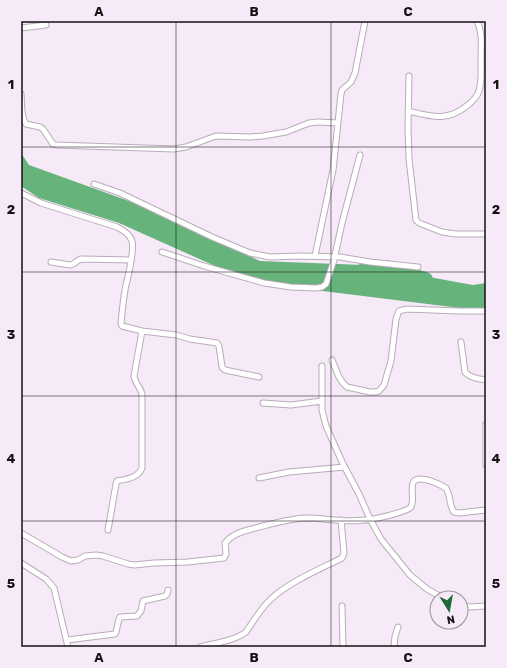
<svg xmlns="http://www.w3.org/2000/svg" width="507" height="668" viewBox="0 0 507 668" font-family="Rubik,sans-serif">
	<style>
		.water { fill: #66b37b }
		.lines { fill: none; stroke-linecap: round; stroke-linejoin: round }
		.river { stroke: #66b37b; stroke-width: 11 }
		.minor-casing { stroke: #b8acb9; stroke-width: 7 }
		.minor { stroke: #fff; stroke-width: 5 }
		.grid { fill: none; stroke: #151115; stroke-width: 1; stroke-opacity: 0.55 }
		.neatline { fill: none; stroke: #151115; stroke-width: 1.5 }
		.grid-label { font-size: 13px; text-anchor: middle; font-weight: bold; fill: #151115 }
	</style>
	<rect width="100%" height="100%" fill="#f7eaf8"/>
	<!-- water -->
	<path class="water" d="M21 153 29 165 140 205 260 261 363 265 473 285 486 283V309H468L258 283 244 279 119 223 39 198 21 186Z"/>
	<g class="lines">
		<!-- river -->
		<path class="river" d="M362 269 388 266 427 278"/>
		<defs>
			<path id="minor" d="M21 28 46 25
				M409 76 408 128 409 159 416 220 419 223 442 232 456 234H486
				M21 94C22 103 20 116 26 124L40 127 43 129 53 144 56 145 174 149 186 147 216 136 250 137 263 136 286 132 309 123 317 122 338 123
				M408 111C433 117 447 122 468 105 473 101 477 97 479 91 482 81 481 70 481 60 481 47 483 33 477 21
				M94 184 120 193 212 237 250 253 270 257 300 256 340 257 370 262 418 267
				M21 193 41 203 117 227C123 230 130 234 132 241 135 252 127 279 125 290 123 302 122 313 121 324L122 326 142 331 176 335 190 339 217 343 219 346 222 367 225 370 259 377
				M162 252 204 266 264 283 291 287 316 288 322 287 326 284 334 260 342 223 360 155
				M315 256 333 170 341 94 342 90 351 82 355 73 365 21
				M51 262 70 265C74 265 77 260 81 259L131 260
				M461 342 465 372C470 378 479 379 486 380
				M332 360 339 377 343 383 347 387 352 388 370 392H375L379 391 384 385 391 361 396 319 399 311 407 309 457 311H486
				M322 366V410L326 426 343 464 359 494 370 519 381 539 410 575 427 589 443 598
				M263 403 291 405 322 401
				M486 424V465
				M259 478 289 472 345 467
				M108 530 116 484 117 481C127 479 138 478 142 468V394C140 386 135 384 134 376L142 331
				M21 533 62 557 71 561 78 560 85 556 96 555 103 556 128 564 134 565 154 563 188 562 224 558 226 554 225 543C231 535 243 531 252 529 270 524 287 519 306 518 325 518 345 523 364 520 372 520 407 512 411 507 416 498 406 479 420 479 429 479 439 484 446 488 451 496 449 506 454 512L459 513 486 510
				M21 563 46 579 54 588 68 647
				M461 605 470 607 486 606
				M342 606 343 647
				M67 640 115 634 116 632 119 619 120 617 137 616 141 611 143 601 165 596 167 594 168 590
				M200 647C215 643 234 641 246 632 253 622 261 608 270 600 287 583 320 569 342 558L344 553 341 520
				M394 647 395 636 398 627"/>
		</defs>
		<!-- minor casing -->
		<use href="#minor" class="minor-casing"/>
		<!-- minor -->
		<use href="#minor" class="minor"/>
	</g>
	<!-- grid -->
	<path class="grid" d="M176 21V647M331 21V647M21 147H486M21 272H486M21 396H486M21 521H486"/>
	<!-- border -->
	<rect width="507" height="668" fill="none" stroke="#f7eaf8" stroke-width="44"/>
	<!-- north arrow -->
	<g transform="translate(449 610) rotate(169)"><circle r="19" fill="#f7eaf8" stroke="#9d939d"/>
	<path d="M0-3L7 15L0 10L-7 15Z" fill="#1d6a38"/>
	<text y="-6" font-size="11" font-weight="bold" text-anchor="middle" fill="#151115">N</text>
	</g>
	<rect x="22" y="22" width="463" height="624" class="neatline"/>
	<g class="grid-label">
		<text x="99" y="16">A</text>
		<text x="254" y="16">B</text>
		<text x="408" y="16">C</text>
		<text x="11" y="89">1</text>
		<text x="496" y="89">1</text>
		<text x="11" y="214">2</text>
		<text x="496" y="214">2</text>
		<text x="11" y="339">3</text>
		<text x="496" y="339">3</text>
		<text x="11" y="463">4</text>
		<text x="496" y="463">4</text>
		<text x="11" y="588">5</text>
		<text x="496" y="588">5</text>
		<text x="99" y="662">A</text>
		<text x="254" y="662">B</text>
		<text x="408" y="662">C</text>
	</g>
</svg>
